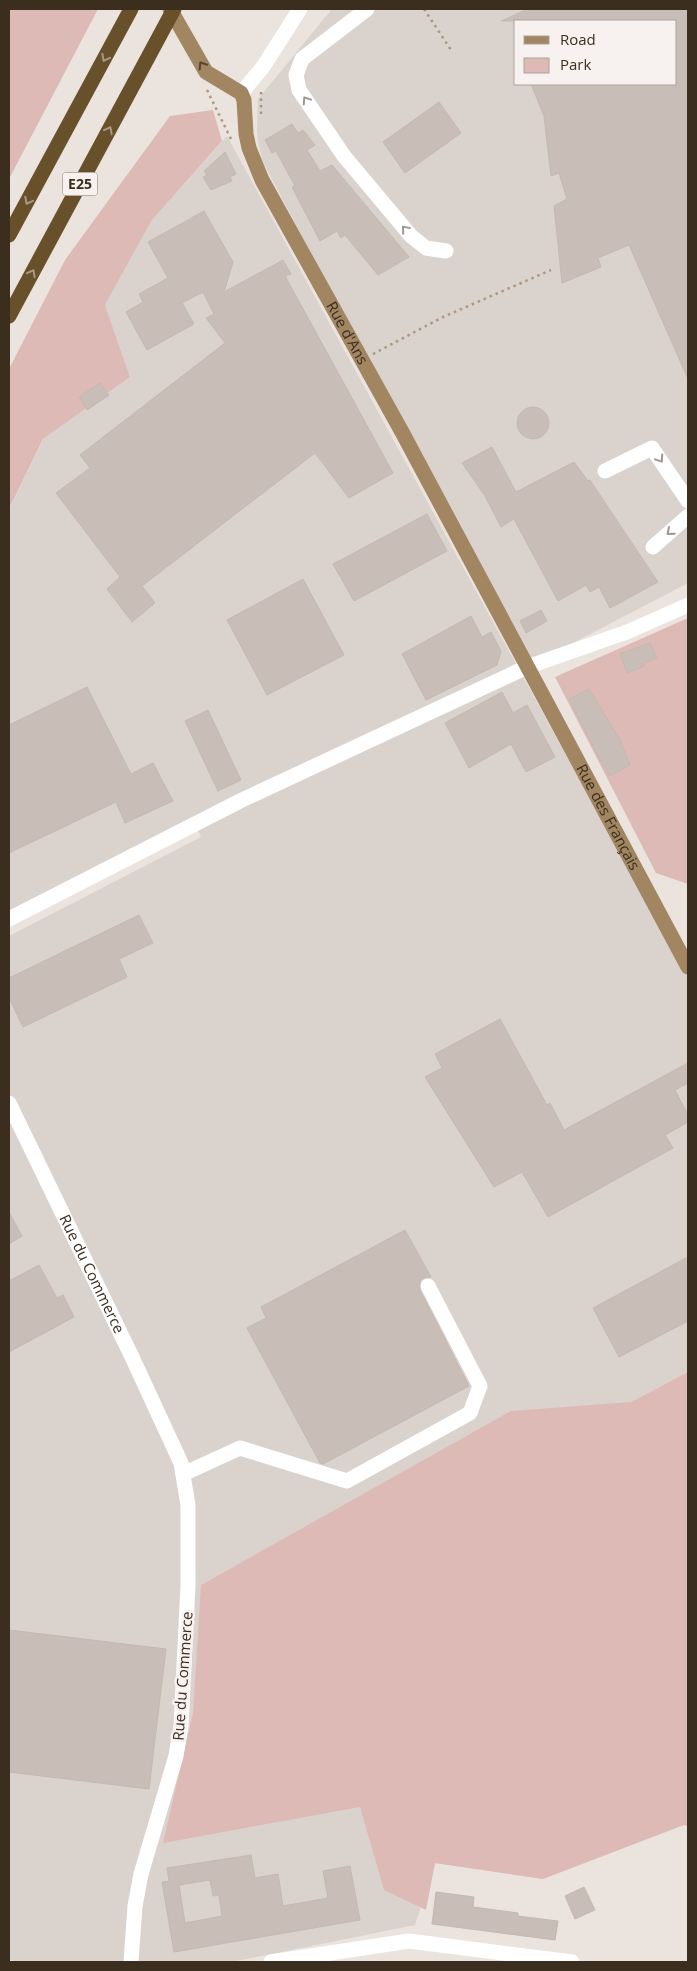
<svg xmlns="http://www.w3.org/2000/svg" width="697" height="1971" viewBox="0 0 697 1971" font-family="'Open Sans',sans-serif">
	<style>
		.built { fill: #dad2cd; fill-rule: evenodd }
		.green { fill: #ddbab6 }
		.building { fill: #c8beb7; stroke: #c4b9b1; fill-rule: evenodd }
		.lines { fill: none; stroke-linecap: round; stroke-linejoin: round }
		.path { stroke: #af977e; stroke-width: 2.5; stroke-dasharray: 2.5 4; stroke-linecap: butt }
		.minor { stroke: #fff; stroke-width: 15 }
		.major { stroke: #a28561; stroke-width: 15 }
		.highway { stroke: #68502a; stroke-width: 15 }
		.oneway { stroke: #a89883 }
		.oneway2 { stroke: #554430 }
		.oneway3 { stroke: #9d968f }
		.labels { text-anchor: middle; stroke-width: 5; stroke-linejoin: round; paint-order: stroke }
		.shield { fill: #f7f1ef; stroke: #73685d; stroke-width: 1 }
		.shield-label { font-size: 14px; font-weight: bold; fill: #3b2e1f }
		.street-label { font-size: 15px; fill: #3b2e1f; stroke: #f7f1ef }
	</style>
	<rect width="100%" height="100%" fill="#eae3de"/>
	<!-- built -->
	<path class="built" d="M332 9H688V583L527 667 264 164 259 147 257 131 258 99ZM516 21H676V84H516Z
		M227 136 688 978V1372L631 1402 543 1879 435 1863 415 1925 231 1962H22L9 1960V936L201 837 192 818 9 921V510L44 438 130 377 105 305 152 220Z"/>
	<!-- green -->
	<path class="green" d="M9 9H98L9 179Z
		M213 110 222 141 152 220 105 305 130 377 43 439 9 509V369L65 260 170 116Z
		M688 618V884L656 873 555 677Z
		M688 1372V1826L684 1825 543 1879 435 1863 426 1910 384 1890 360 1807 163 1843 193 1713 201 1585 511 1411 631 1402Z"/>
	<!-- building -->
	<path class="building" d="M528 9H688V379L629 245 598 258 601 267 562 283 554 206 567 199 559 173 551 176 544 116 531 84H676V21H501Z
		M439 102 461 133 405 173 383 142Z
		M292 124 298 133 303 130 315 145 307 150 320 171 332 165 409 257 378 275 345 235 341 238 337 231 320 241 292 187 295 186 276 151 272 153 265 140Z
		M225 152 236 174 230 177 232 181 211 190 203 177 207 175 204 171Z
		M204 211 233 262 224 292 283 260 291 274 285 276 393 473 349 498 315 453 142 586 155 603 132 622 107 589 120 577 56 493 90 468 80 455 225 343 206 318 214 314 203 292 182 303 194 324 147 350 126 312 143 302 139 294 168 278 148 242Z
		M100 383 109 395 87 410 79 397Z
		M517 423a16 16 0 1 1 32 0a16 16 0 1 1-32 0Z
		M492 447 516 492 574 462 588 481 590 480 658 582 610 608 599 587 590 592 586 585 558 601 514 519 501 527 485 496 462 463Z
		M427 514 447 551 354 601 333 564Z
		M303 579 344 655 267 695 227 620Z
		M541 610 547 621 526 633 520 621Z
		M471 616 482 637 491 632 501 651 497 665 426 700 402 654Z
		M650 643 657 658 644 663V666L627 673 620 654Z
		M87 687 131 774 153 763 173 801 125 823 116 802 9 853V725Z
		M589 689 620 740 630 765 610 776 599 758 569 699Z
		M502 692 513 713 527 705 555 757 526 772 511 744 469 768 445 723Z
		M208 710 241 780 218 791 185 721Z
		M139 915 153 943 119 959 127 977 23 1027 9 998V978Z
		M500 1019 547 1105 550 1103 564 1130 688 1063V1083L675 1090 688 1115V1122L665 1135 673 1148 548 1217 522 1172 494 1187 425 1077 442 1068 435 1054Z
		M9 1212 22 1236 9 1244Z
		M405 1230 431 1277 424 1278 420 1281V1290L469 1386 323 1464 320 1463 247 1328 266 1318 261 1307Z
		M688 1257V1321L619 1357 593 1308Z
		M39 1265 57 1298 63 1295 74 1317 9 1352V1281Z
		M9 1630 166 1649 149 1789 9 1772Z
		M251 1855 255 1878 278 1874 283 1906 328 1898 323 1871 350 1866 360 1920 174 1952 162 1882 169 1881 167 1868ZM210 1880 213 1896 219 1895 222 1916 185 1923 179 1885Z
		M584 1887 595 1910 575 1919 565 1896Z
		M436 1892 474 1897 473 1907 518 1913V1916L558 1921 555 1940 432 1924Z"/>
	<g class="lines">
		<!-- path -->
		<path class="path" d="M424 9 451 50
			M207 90 231 139
			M261 114V92
			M373 354 443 317 551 270"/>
		<!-- minor -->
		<g class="minor">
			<path d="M367 9 302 59 296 75 299 90 344 156 411 236 426 248 446 251"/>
			<path d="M241 93 263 67 300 9"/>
			<path d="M605 471 652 448 688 501"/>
			<path d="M653 547 688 516"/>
			<path d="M9 919 242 800 527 667 627 632 688 605"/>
			<path id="s1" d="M9 1103 132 1357 181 1463 188 1505V1586L181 1726 176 1756 141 1874 135 1906 131 1962"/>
			<path d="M183 1474 240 1448 347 1481 470 1413 480 1386 428 1286"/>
			<path d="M271 1962 409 1941 572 1962"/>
		</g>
		<!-- major -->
		<path class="major" id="s2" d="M170 9 206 72 241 93 244 100 246 134 249 148 262 180 402 432 688 967"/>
		<!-- highway -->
		<path class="highway" d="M9 235 131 9
			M9 316 174 9"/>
	</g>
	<!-- one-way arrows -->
	<defs><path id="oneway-chevron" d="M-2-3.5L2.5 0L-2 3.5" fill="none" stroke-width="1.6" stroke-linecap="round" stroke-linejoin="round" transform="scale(1.25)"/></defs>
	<g class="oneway">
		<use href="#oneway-chevron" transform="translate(105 58) rotate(118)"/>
		<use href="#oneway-chevron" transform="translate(109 130) rotate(-62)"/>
		<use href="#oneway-chevron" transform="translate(28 201) rotate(118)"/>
		<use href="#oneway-chevron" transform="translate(32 273) rotate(-62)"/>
	</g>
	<use class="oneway2" href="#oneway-chevron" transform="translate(202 65) rotate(-123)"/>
	<g class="oneway3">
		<use href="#oneway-chevron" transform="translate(306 100) rotate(-124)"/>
		<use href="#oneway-chevron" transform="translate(405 229) rotate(-130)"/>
		<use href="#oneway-chevron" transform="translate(660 459) rotate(56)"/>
		<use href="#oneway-chevron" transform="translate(670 532) rotate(139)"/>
	</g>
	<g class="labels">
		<!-- shield labels -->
		<rect class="shield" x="62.5" y="172.5" width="35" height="23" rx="4"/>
		<g class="shield-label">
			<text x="80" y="189">E25</text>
		</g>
		<!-- street labels -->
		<g class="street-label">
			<text dy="5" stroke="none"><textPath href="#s2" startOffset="379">Rue d'Ans</textPath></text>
			<text dy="5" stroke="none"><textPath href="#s2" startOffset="929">Rue des Français</textPath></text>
			<text dy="5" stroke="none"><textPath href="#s1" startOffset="190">Rue du Commerce</textPath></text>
			<text transform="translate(183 1676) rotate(-86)" y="5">Rue du Commerce</text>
		</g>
	</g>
	<!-- border -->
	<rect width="697" height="1971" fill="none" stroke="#3b2e1f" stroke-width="20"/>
	<!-- legend -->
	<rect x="514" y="20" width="162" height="65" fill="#f7f1ef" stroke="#aca39c"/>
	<rect x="524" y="36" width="25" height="8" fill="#a28561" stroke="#aca39c"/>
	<text x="560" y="45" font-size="15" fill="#3b2e1f">Road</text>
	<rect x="524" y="58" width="25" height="15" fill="#ddbab6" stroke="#aca39c"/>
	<text x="560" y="70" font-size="15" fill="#3b2e1f">Park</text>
</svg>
